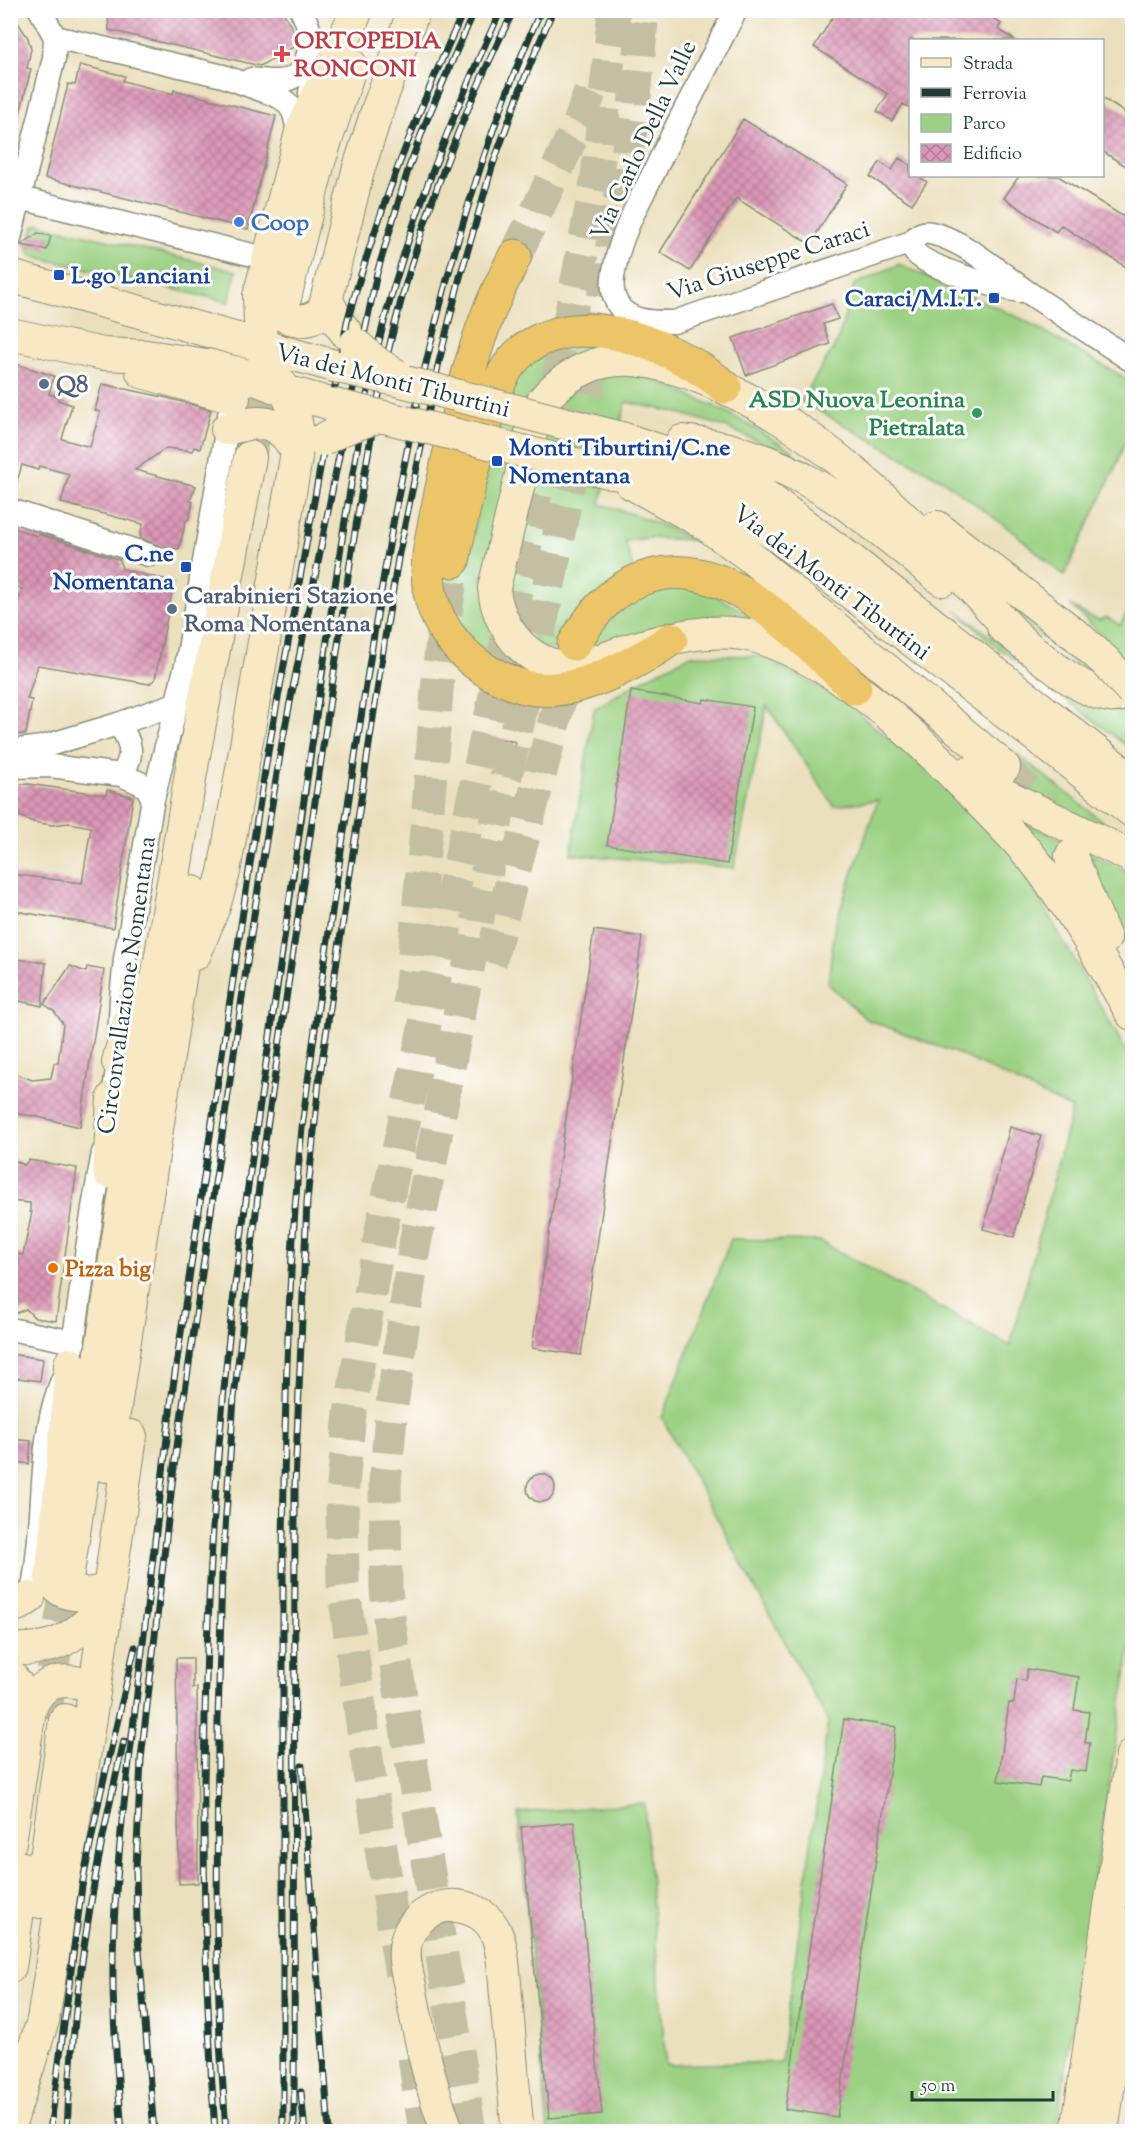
<svg xmlns="http://www.w3.org/2000/svg" width="1143" height="2142" viewBox="0 0 1143 2142" font-family="'Sorts Mill Goudy',serif">
	<style>
		.green { fill: #9cd183; stroke: #5e875c; stroke-width: 1.5 }
		.building { fill: url(#building-cross-hatch) }
		.lines { fill: none; stroke-linecap: round; stroke-linejoin: round }
		.secondary-tunnel { stroke: #c2bfa2; stroke-width: 32; stroke-dasharray: 32 16; stroke-linecap: butt }
		.highway-tunnel { stroke: #c2bfa2; stroke-width: 33; stroke-dasharray: 33 16; stroke-linecap: butt }
		.street-casing { stroke: #858e78; stroke-width: 25 }
		.secondary-casing { stroke: #858e78; stroke-width: 34 }
		.highway-casing { stroke: #858e78; stroke-width: 35 }
		.street { stroke: #fff; stroke-width: 22 }
		.secondary { stroke: #f8e8c3; stroke-width: 32 }
		.highway { stroke: #edc569; stroke-width: 33 }
		.rail-casing { stroke: #1f3d34; stroke-width: 7 }
		.rail { stroke: #fff; stroke-width: 4.5; stroke-dasharray: 14; stroke-linecap: butt }
		.secondary-bridge-casing { stroke: #858e78; stroke-width: 34; stroke-linecap: butt }
		.secondary-bridge { stroke: #f8e8c3; stroke-width: 32 }
		.health-dot { fill: #e0444e; stroke: #fff; stroke-width: 2 }
		.shop-dot { fill: #3f7fe0; stroke: #fff; stroke-width: 2 }
		.transit-dot { fill: #1a4fb4; stroke: #fff; stroke-width: 2 }
		.service-dot { fill: #5c6f8a; stroke: #fff; stroke-width: 2 }
		.leisure-dot { fill: #2e9e5b; stroke: #fff; stroke-width: 2 }
		.food-dot { fill: #e8710a; stroke: #fff; stroke-width: 2 }
		.labels { text-anchor: middle; stroke-width: 6; stroke-linejoin: round; paint-order: stroke }
		.health-label { font-size: 24px; font-weight: bold; fill: #be3a42; stroke: #fff; text-anchor: start }
		.street-label { font-size: 24px; fill: #1f3d34; stroke: #fff }
		.shop-label { font-size: 24px; font-weight: bold; fill: #366cbe; stroke: #fff; text-anchor: start }
		.transit-label { font-size: 24px; font-weight: bold; fill: #164399; stroke: #fff; text-anchor: start }
		.service-label { font-size: 24px; font-weight: bold; fill: #4e5e75; stroke: #fff; text-anchor: start }
		.leisure-label { font-size: 24px; font-weight: bold; fill: #27864d; stroke: #fff; text-anchor: end }
		.food-label { font-size: 24px; font-weight: bold; fill: #c56008; stroke: #fff; text-anchor: start }
	</style>
	<defs>
		<pattern id="building-cross-hatch" width="8" height="8" patternUnits="userSpaceOnUse" patternTransform="scale(1.5)"><rect width="8" height="8" fill="#db97b6"/><path d="M0 0l8 8M0 8l8-8" fill="none" stroke="#b17c95"/></pattern>
	</defs>
	<rect width="100%" height="100%" fill="#fff"/>
	<filter id="ink" filterUnits="userSpaceOnUse"><feTurbulence type="fractalNoise" baseFrequency=".0167" numOctaves="2"/><feDisplacementMap in="SourceGraphic" scale="12" xChannelSelector="R" yChannelSelector="G"/><feConvolveMatrix kernelMatrix="1 2 1 2 8 2 1 2 1" color-interpolation-filters="sRGB"/></filter>
	<filter id="wash" filterUnits="userSpaceOnUse"><feTurbulence type="fractalNoise" baseFrequency=".008" numOctaves="4" result="noise"/><feDisplacementMap in="SourceGraphic" scale="24" xChannelSelector="R" yChannelSelector="G"/><feGaussianBlur stdDeviation="1.35" result="paint"/><feColorMatrix in="noise" values="0 0 0 0 0 0 0 0 0 0 0 0 0 0 0 0 0 1.4 0 .05"/><feComposite in="paint" operator="in"/></filter>
	<g filter="url(#wash)">
		<rect width="100%" height="100%" fill="#ebe0bd"/>
		<!-- green -->
		<path class="green" d="M39 224 236 271 229 302 32 256 28 250 34 226Z
			M899 264 1020 318 1132 382V424L1114 471 1064 576 1016 534 941 479 801 401 837 342 854 285Z
			M572 342 610 348 580 356 481 582 544 678 486 659 451 617 441 563 468 567 476 515 510 384 524 365Z
			M620 373 650 378 725 411 793 451 787 454 725 427 679 413 626 402 600 504C632 513 662 523 692 540L649 538 625 541 633 568 605 621C613 614 620 604 629 599 677 570 721 597 762 623L713 617 667 624 580 655 542 647 506 606 532 462 555 406 582 384Z
			M1013 605 1088 665 1126 663 1102 635 1070 605 1086 615 1099 620 1106 617 1120 625 1132 605V674L1098 681 1029 628Z
			M956 610 1068 695C1092 709 1105 711 1132 706V750L986 638Z
			M691 655 763 656 845 702 948 787 1008 844 1132 1061V1635L1056 2131H548L518 1813 644 1803 666 2065 781 2062 828 1721 662 1418 731 1239 820 1241 1010 1346 1072 1109 961 1055 866 1019 828 984 835 924 878 800 834 806 767 706 734 868 571 854 594 709 638 682Z
			M1018 755 1120 835 997 777Z
			M1013 818 1080 847 1079 904Z
			M1084 851 1132 873V956Z"/>
		<g id="blocks">
			<!-- building -->
			<path class="building" d="M10 10 28 38 31 49 27 68 31 69 16 129 10 128Z
				M108 10H282L299 41 297 45 260 66 109 30Z
				M837 10H968L979 18 983 11 1001 24 998 29 1015 40H910V108L903 104 892 121 877 111 888 94 814 47Z
				M80 65 125 76 123 81 173 94 174 90 276 116 248 229 45 178 68 84 75 85Z
				M1102 98 1132 117V170L1102 151Z
				M743 119 847 184 810 244 736 198 690 271 660 252Z
				M899 158 910 165V176H918L927 182 912 204 870 177 880 162 892 170Z
				M1019 176H1058L1132 222V271L1061 225 1056 232 1004 198Z
				M38 233 51 236 47 250 21 245Z
				M832 304 838 319 823 324 830 344 746 375 733 338Z
				M10 362 54 376 49 394 59 397 58 400 72 405 62 439 90 447 100 412 95 410 102 384 168 398 211 410 200 449 194 447 192 451 166 448 135 470 196 486 190 500 193 502 189 519 186 520 179 549 162 547 141 538 140 535 143 524 61 503 69 474 39 466 38 470 22 465 14 491H10Z
				M10 527 37 536 39 534 120 560 122 569 174 582 155 679 149 684 38 665 27 699 32 700 26 734 10 735V615L23 590 13 584 14 580 10 579Z
				M631 691 703 703 704 699 753 707 727 864 607 845Z
				M483 735 516 742 512 762 479 755Z
				M28 784 106 795 107 790 133 797 113 928 10 910V874L82 883 91 827 69 823 52 825 33 822 10 812V785Z
				M594 930 642 937 581 1355 532 1348Z
				M10 958 46 963 42 1006 10 999Z
				M70 966 86 972 87 967 104 970 80 1127 34 1116 10 1113V1071L32 1080 51 1078 54 1063H58L63 1024 54 1011 44 1004Z
				M1010 1127 1041 1136 1014 1237 983 1229Z
				M10 1158 24 1165 29 1160 77 1168 56 1321 35 1318 26 1309 10 1316V1253L23 1255 32 1212H30V1203L10 1201Z
				M10 1354 43 1359 40 1381 10 1377Z
				M10 1439 31 1441 29 1464 10 1461Z
				M527 1488a14 14 0 1 1 28 0a14 14 0 1 1-28 0Z
				M176 1658H193V1688H197L198 1883 179 1884Z
				M1027 1669 1079 1677 1074 1710 1089 1712 1085 1743H1090L1086 1772 1070 1770 1068 1781 1041 1777 1039 1787 998 1781 1009 1703H1014L1017 1679 1026 1681Z
				M844 1719 896 1727 837 2117 785 2109Z
				M574 1822 602 2114 549 2118 521 1827Z"/>
		</g>
	</g>
	<g filter="url(#ink)">
		<use href="#blocks" fill-opacity="0" stroke="#858e78" stroke-width="1.5"/>
		<g class="lines">
			<!-- secondary-tunnel -->
			<path class="secondary-tunnel" d="M250 457 284 302
				M1004 767 1027 791 1051 820
				M45 1718 68 1573"/>
			<!-- highway-tunnel -->
			<path class="highway-tunnel" d="M515 256 579 123 595 78
				M490 963 570 662
				M409 1004 427 821 439 665 453 561
				M401 1974 369 1773 343 1584 342 1495 350 1413 380 1235 513 611 597 177 614 10
				M414 2057 425 2132
				M470 2132 390 1627 386 1589 385 1483 392 1405 414 1249 502 793 544 610 593 360 633 118 643 10"/>
			<defs>
				<path id="street" d="M301 10C318 43 316 58 310 93
					M736 10C709 63 681 116 655 170 639 202 620 235 614 271 612 281 612 294 617 303 628 323 654 322 674 322L912 242C917 235 923 231 931 233 966 241 1000 273 1029 293 1063 316 1098 338 1132 361
					M55 37 223 76 277 96C296 105 296 121 299 140
					M251 79C285 83 300 85 310 48
					M20 198 269 259
					M10 238 54 58 55 37 40 10
					M912 242C912 245 912 247 914 251 925 268 999 288 1020 291
					M10 510 149 555
					M118 724C132 742 135 756 121 775
					M10 751 42 747 118 724 178 703
					M10 767 50 766 121 775 140 783 147 788 153 799
					M111 1112 118 1062 121 998 125 959 153 799 187 661 229 415
					M10 1329 74 1342
					M29 1598C36 1583 36 1564 38 1548 45 1489 40 1417 70 1364L93 1208 103 1153"/>
				<path id="secondary" d="M10 276 338 367
					M259 296C276 314 303 333 324 309L358 171 378 108 414 10
					M327 301 338 322 355 344
					M284 302 319 162 351 65
					M10 334 103 354 147 356 207 365 245 375 286 391 331 404
					M142 372 234 398
					M227 429C260 420 277 417 296 450
					M621 438 713 468 760 492 850 559 1132 780
					M682 441C794 453 859 512 942 580
					M612 473C685 480 720 497 780 538L1132 811
					M631 483 702 522 748 555 1004 767
					M937 527 1077 636 1106 662
					M1003 627C1030 647 1077 692 1110 696 1117 697 1125 694 1132 691
					M1020 640C924 536 828 425 692 374 657 362 621 352 586 368 566 377 545 393 536 412L494 588C497 629 532 672 577 666 594 663 609 657 625 651 668 638 719 624 763 639 846 668 919 738 979 801 1000 823 1022 844 1040 868 1075 914 1103 964 1132 1014
					M967 773 1005 795 1132 857
					M1071 856 1105 938
					M195 954 214 907 224 872 296 458 298 433 294 410 286 391 270 369 261 347 259 296 301 132 357 10
					M118 1062 137 990
					M109 1172 113 1098
					M70 1364 69 1398 51 1579C63 1601 88 1594 109 1590
					M106 1466 193 892
					M68 1573 156 985 193 761 250 457
					M10 1607 20 1604 29 1598
					M10 1649C60 1651 70 1638 106 1607
					M10 1675 17 1684
					M10 1842 30 1710C41 1675 67 1679 95 1686
					M40 1902 65 1720
					M10 1967 24 1868
					M10 2124 43 2020 95 1686 131 1436
					M448 2132C430 2087 420 2039 411 1991 408 1976 402 1958 406 1942 411 1919 434 1904 457 1906 474 1908 490 1918 496 1933 504 1951 504 1976 506 1996 510 2041 513 2086 518 2132
					M1077 2132 1132 1755
					M1102 2132 1132 1923"/>
				<path id="highway" d="M515 256C505 277 493 299 485 322 464 378 453 439 440 498 434 529 424 560 430 592 437 630 467 664 503 679 519 687 538 691 556 689 590 687 644 659 671 639
					M453 561C461 519 470 477 482 436 488 416 493 394 503 375 525 334 572 325 614 333 653 341 695 362 725 387
					M574 644C594 610 616 584 655 575 732 557 804 642 855 688"/>
			</defs>
			<!-- street casing -->
			<use href="#street" class="street-casing"/>
			<!-- secondary casing -->
			<use href="#secondary" class="secondary-casing"/>
			<!-- highway casing -->
			<use href="#highway" class="highway-casing"/>
			<!-- street -->
			<use href="#street" class="street"/>
			<!-- secondary -->
			<use href="#secondary" class="secondary"/>
			<!-- highway -->
			<use href="#highway" class="highway"/>
			<defs>
				<path id="rail" d="M302 1766 329 2132
					M301 2092 305 2132
					M50 2132 82 1886 100 1795 135 1647
					M67 2132C72 2000 93 1869 124 1741
					M122 2132C118 2083 114 2034 113 1986 112 1931 117 1876 122 1821L173 1387 250 864 268 752 347 322C377 214 417 112 464 10
					M154 2132 137 1925 136 1869 141 1759 174 1467 255 908 282 743 344 431 377 273 409 167 426 122 459 45 475 10
					M215 2132C197 1874 201 1614 227 1357 238 1247 255 1138 271 1029 294 863 318 698 343 533 355 461 366 388 385 318 414 211 454 110 501 10
					M226 2132 220 2042 217 1927 218 1721 222 1573 234 1398 262 1162 352 550C363 484 373 418 388 352 416 234 459 118 514 10
					M283 2132V1544C285 1406 288 1266 302 1128 317 1004 337 881 355 757 393 504 436 245 541 10
					M294 2132 295 1484 307 1201 319 1082 385 637 399 553 438 366 460 277 492 167 523 82 553 10"/>
			</defs>
			<!-- rail casing -->
			<use href="#rail" class="rail-casing"/>
			<!-- rail -->
			<use href="#rail" class="rail"/>
			<defs>
				<path id="secondary-bridge" d="M355 344 378 364 396 375
					M338 367 409 383 621 438
					M331 404 612 473
					M322 440 341 430 380 416
					M1106 662 1132 691"/>
			</defs>
			<!-- secondary-bridge casing -->
			<use href="#secondary-bridge" class="secondary-bridge-casing"/>
			<!-- secondary-bridge -->
			<use href="#secondary-bridge" class="secondary-bridge"/>
		</g>
	</g>
	<!-- markers -->
	<path class="health-dot" d="M279 45h6v6h6v6h-6v6h-6v-6h-6v-6h6z"/>
	<circle class="shop-dot" cx="239" cy="222" r="6"/>
	<g class="transit-dot">
		<rect x="53" y="269" width="12" height="12" rx="3"/>
		<rect x="988" y="292" width="12" height="12" rx="3"/>
		<rect x="491" y="455" width="12" height="12" rx="3"/>
		<rect x="180" y="561" width="12" height="12" rx="3"/>
	</g>
	<g class="service-dot">
		<circle cx="44" cy="384" r="6"/>
		<circle cx="172" cy="609" r="6"/>
	</g>
	<circle class="leisure-dot" cx="977" cy="413" r="6"/>
	<circle class="food-dot" cx="53" cy="1268" r="6"/>
	<g class="labels">
		<!-- health labels -->
		<g class="health-label">
			<text x="294" y="48">ORTOPEDIA<tspan x="294" dy="28">RONCONI</tspan></text>
		</g>
		<!-- street labels -->
		<g class="street-label">
			<text transform="translate(643 140) rotate(-65)" y="8">Via Carlo Della Valle</text>
			<text transform="translate(768 260) rotate(-18)" y="8">Via Giuseppe Caraci</text>
			<text transform="translate(393 380) rotate(14)" y="8">Via dei Monti Tiburtini</text>
			<text transform="translate(832 582) rotate(37)" y="8">Via dei Monti Tiburtini</text>
			<text transform="translate(126 985) rotate(-82)" y="8">Circonvallazione Nomentana</text>
		</g>
		<!-- shop labels -->
		<g class="shop-label">
			<text x="251" y="230">Coop</text>
		</g>
		<!-- transit labels -->
		<g class="transit-label">
			<text x="71" y="283">L.go Lanciani</text>
			<text x="982" y="306" text-anchor="end">Caraci/M.I.T.</text>
			<text x="509" y="455">Monti Tiburtini/C.ne<tspan x="509" dy="28">Nomentana</tspan></text>
			<text x="174" y="561" text-anchor="end">C.ne<tspan x="174" dy="28">Nomentana</tspan></text>
		</g>
		<!-- service labels -->
		<g class="service-label">
			<text x="56" y="392">Q8</text>
			<text x="184" y="603">Carabinieri Stazione<tspan x="184" dy="28">Roma Nomentana</tspan></text>
		</g>
		<!-- leisure labels -->
		<g class="leisure-label">
			<text x="965" y="407">ASD Nuova Leonina<tspan x="965" dy="28">Pietralata</tspan></text>
		</g>
		<!-- food labels -->
		<g class="food-label">
			<text x="65" y="1276">Pizza big</text>
		</g>
	</g>
	<!-- margin -->
	<rect width="1143" height="2142" fill="none" stroke="#fff" stroke-width="36"/>
	<!-- legend -->
	<rect x="909" y="39" width="195" height="138" fill="#ffffff" stroke="#a5b1ae" stroke-width="1.5"/>
	<rect x="921" y="58" width="30" height="9" fill="#f8e8c3" stroke="#a5b1ae" stroke-width="1.5"/>
	<text x="963" y="69" font-size="18" fill="#1f3d34">Strada</text>
	<rect x="921" y="88" width="30" height="9" fill="#1f3d34" stroke="#a5b1ae" stroke-width="1.5"/>
	<text x="963" y="99" font-size="18" fill="#1f3d34">Ferrovia</text>
	<rect x="921" y="114" width="30" height="18" fill="#9cd183" stroke="#a5b1ae" stroke-width="1.5"/>
	<text x="963" y="129" font-size="18" fill="#1f3d34">Parco</text>
	<rect x="921" y="144" width="30" height="18" fill="url(#building-cross-hatch)" stroke="#a5b1ae" stroke-width="1.5"/>
	<text x="963" y="159" font-size="18" fill="#1f3d34">Edificio</text>
	<!-- scale -->
	<path d="M912 2091v9h141v-9" fill="none" stroke="#1f3d34" stroke-width="3"/>
	<text x="921" y="2091" font-size="18" fill="#1f3d34" stroke="#ffffff" stroke-width="4.5" paint-order="stroke">50 m</text>
</svg>
